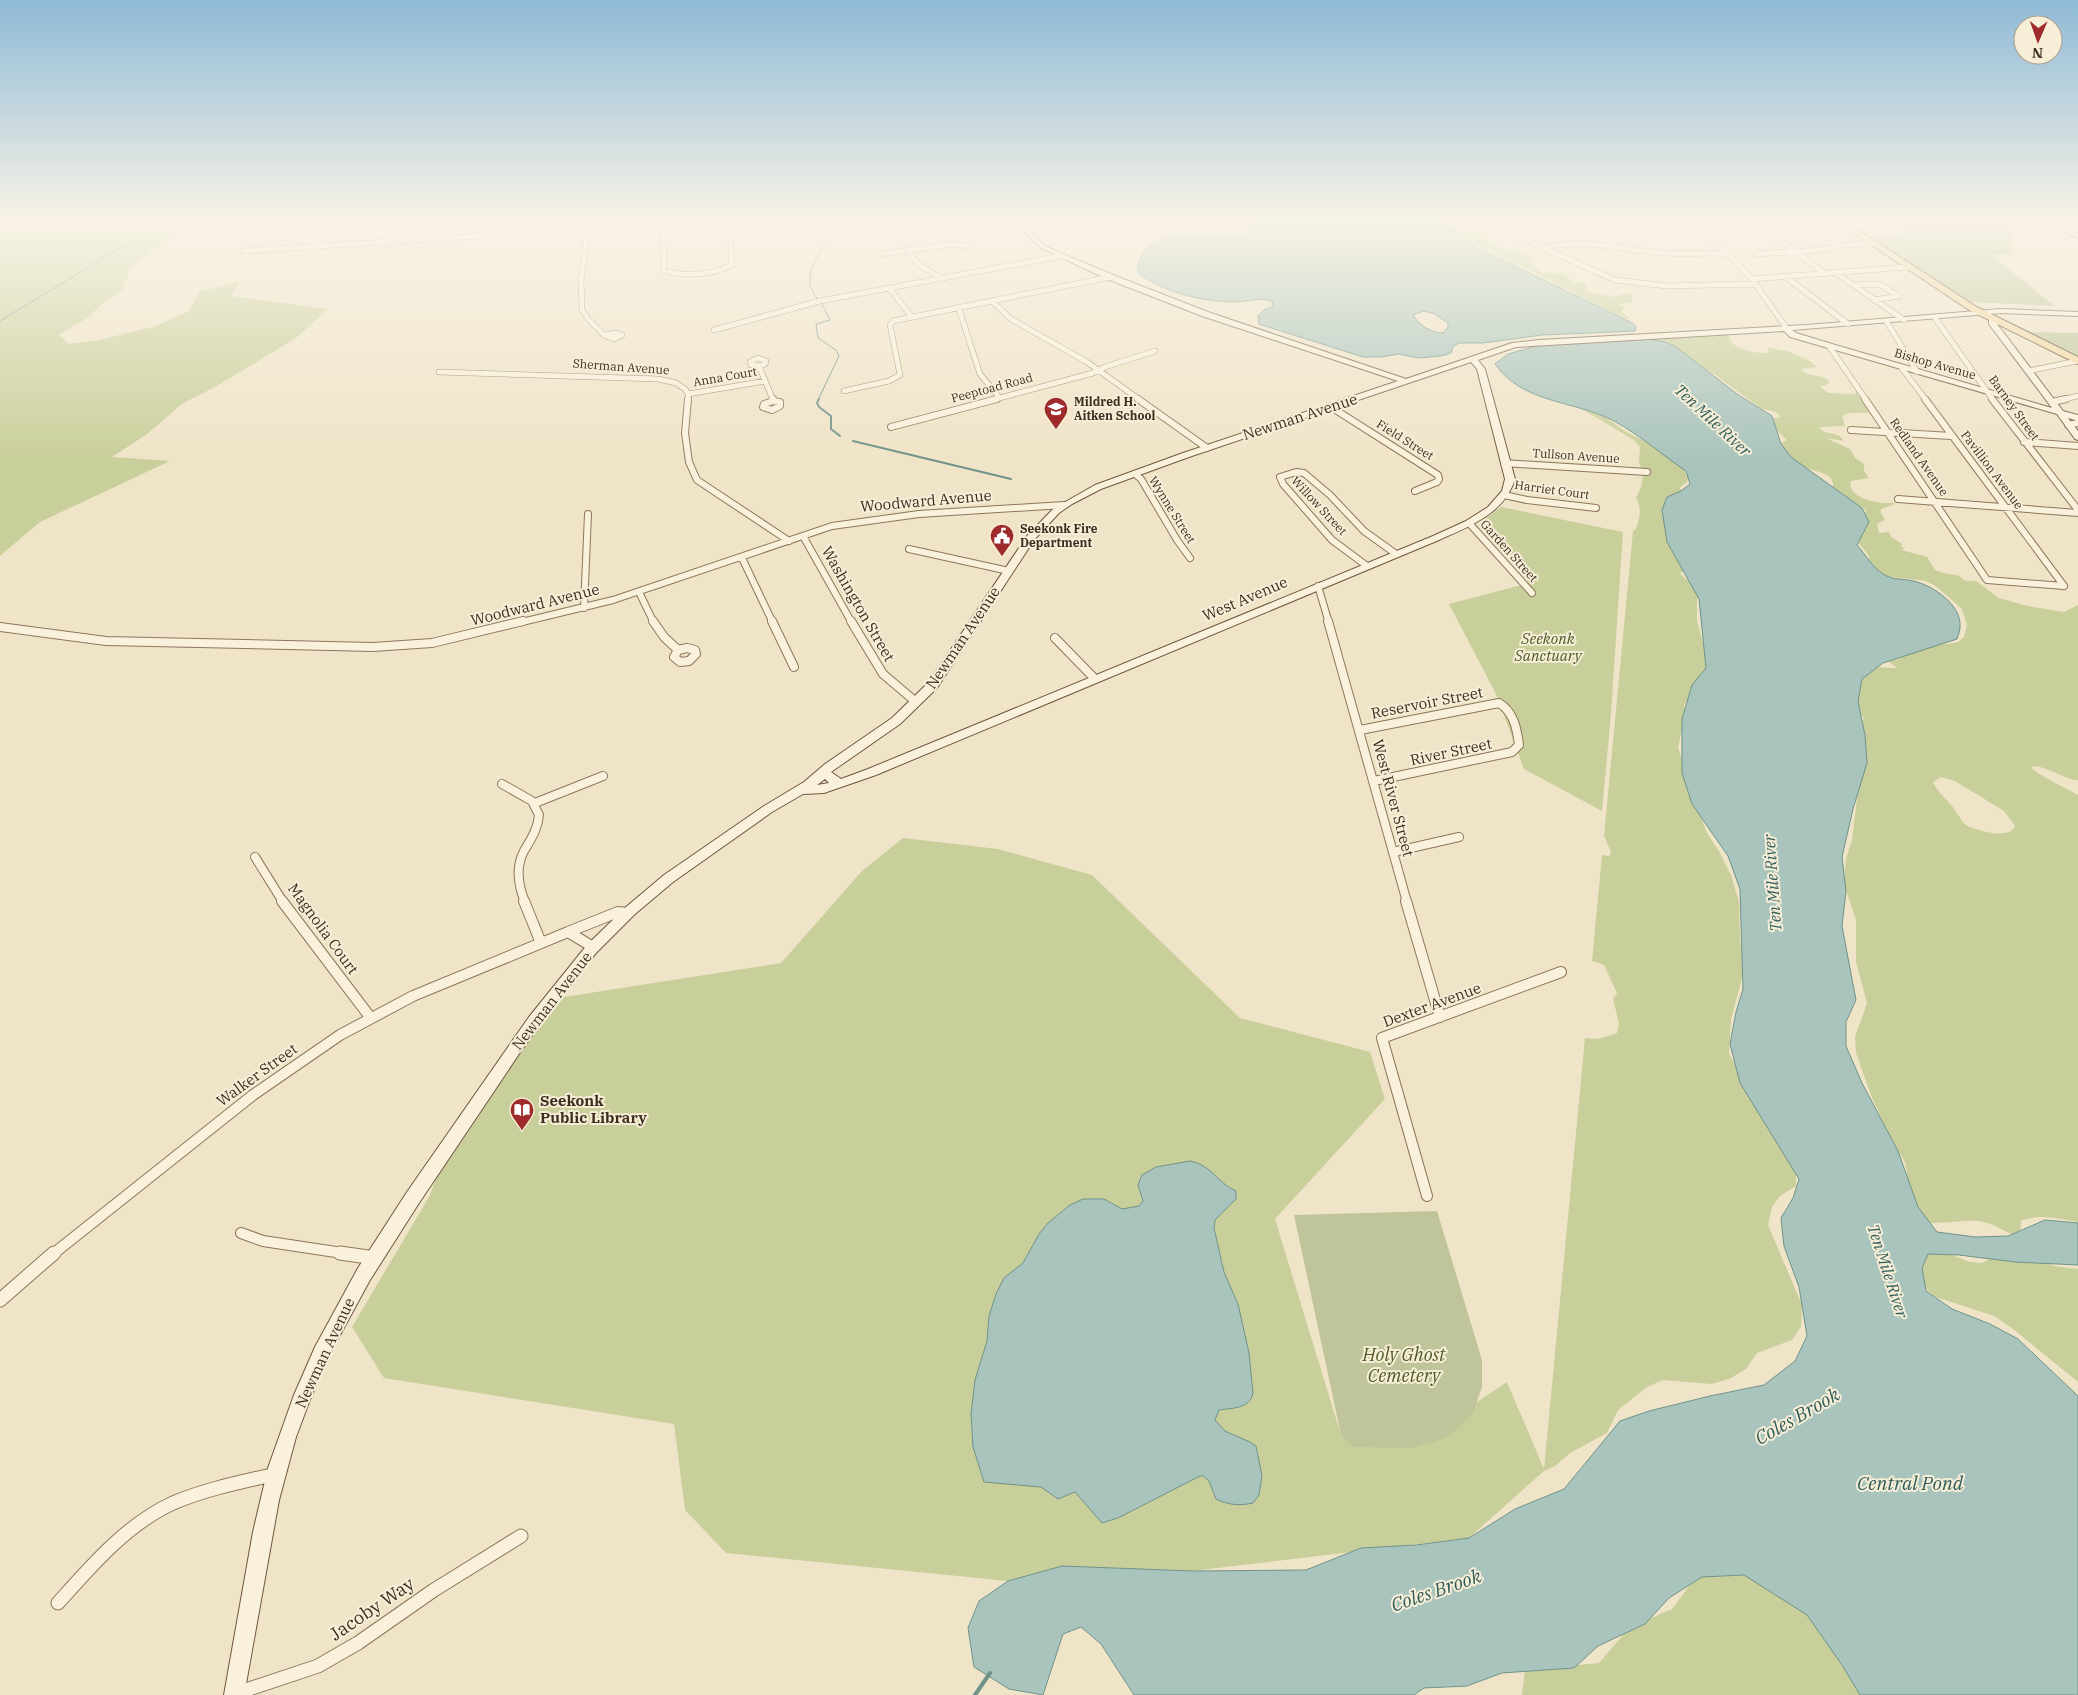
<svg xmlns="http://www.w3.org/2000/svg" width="2078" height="1695" viewBox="0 0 2078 1695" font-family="'IBM Plex Serif',serif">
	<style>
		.green { fill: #c9cf9b; fill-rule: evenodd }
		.cemetery { fill: #bfc49a }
		.water { fill: #a9c4bc; stroke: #6f938a; fill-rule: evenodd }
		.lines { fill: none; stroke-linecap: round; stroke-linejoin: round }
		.stream-far2 { stroke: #6f938a; stroke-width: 1 }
		.stream-far1 { stroke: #6f938a; stroke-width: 2 }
		.stream { stroke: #6f938a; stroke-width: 4 }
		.street-far4-casing { stroke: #8d765c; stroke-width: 6 }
		.street-far3-casing { stroke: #8d765c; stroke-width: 8 }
		.street-far2-casing { stroke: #8d765c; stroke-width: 10 }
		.street-far1-casing { stroke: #8d765c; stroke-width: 12 }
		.street-casing { stroke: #8d765c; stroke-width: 15 }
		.secondary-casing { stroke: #6f573f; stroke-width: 2 }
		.primary-casing { stroke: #5b4430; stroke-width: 2 }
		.street-far4 { stroke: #faf1dc; stroke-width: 5 }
		.street-far3 { stroke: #faf1dc; stroke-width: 6 }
		.street-far2 { stroke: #faf1dc; stroke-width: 8 }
		.street-far1 { stroke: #faf1dc; stroke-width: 10 }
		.street { stroke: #faf1dc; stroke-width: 13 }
		.secondary { fill: #faf1dc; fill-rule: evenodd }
		.primary { fill: #f3d9a0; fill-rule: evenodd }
		.labels { text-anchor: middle; stroke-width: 4; stroke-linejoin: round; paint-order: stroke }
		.far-street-label { font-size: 12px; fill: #3d2e20; stroke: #f7eed8 }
		.far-poi-label { font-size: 12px; font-weight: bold; fill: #3d2e20; stroke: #f7eed8; text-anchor: start }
		.street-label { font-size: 15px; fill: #3d2e20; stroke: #f7eed8 }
		.park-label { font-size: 15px; font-style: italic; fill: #4d5a26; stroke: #f7eed8 }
		.poi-label { font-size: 15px; font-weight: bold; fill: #3d2e20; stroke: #f7eed8; text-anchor: start }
		.water-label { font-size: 16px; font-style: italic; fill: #2f5d5a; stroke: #f7eed8 }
		.near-park-label { font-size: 18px; font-style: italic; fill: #4d5a26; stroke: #f7eed8 }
		.near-street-label { font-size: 18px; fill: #3d2e20; stroke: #f7eed8 }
		.near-water-label { font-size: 19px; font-style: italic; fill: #2f5d5a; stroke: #f7eed8 }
	</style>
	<rect width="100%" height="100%" fill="#f0e4c8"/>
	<!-- green -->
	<path class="green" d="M0 222H189L131 268 122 290 101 305 87 318 59 335 69 344 99 340 156 326 189 311 200 291 240 282 231 296 328 309 296 338 215 387 183 403 147 434 112 457 170 461 40 522 0 556Z
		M1445 222H1464L1471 224 1468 229 1486 236 1484 238 1499 248 1510 252 1521 251 1534 259 1529 260V262L1542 273H1561L1570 277 1568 279 1576 283 1584 282 1588 292 1613 297 1628 293 1633 296 1632 302 1617 305 1627 307 1621 310 1625 315 1632 318 1625 319 1521 266 1508 263 1507 260 1466 238Z
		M1716 330 1717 333H1727C1731 337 1729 341 1735 345 1743 350 1760 355 1769 352L1767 348H1769L1788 351 1810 361 1817 367 1801 369C1809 378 1821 373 1829 381L1828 384 1820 387 1829 393 1855 394 1856 392 1855 389 1860 391 1875 413H1849L1842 416 1845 426 1819 427C1826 437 1838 430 1844 441L1826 438 1850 449 1855 458 1864 464V471L1869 478 1851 481C1846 499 1881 504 1894 503L1895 504 1881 509V513L1885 520 1877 524 1879 533 1889 532 1891 537 1902 544 1901 546 1905 549 1902 550 1927 557 1935 570 1947 574 1957 575 1966 581H1976L1999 598 2028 606 2064 612 2078 605V780C2064 780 2043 763 2031 767 2035 774 2068 789 2078 795V1222C2059 1219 2040 1213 2021 1221L2020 1237C2008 1234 1998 1226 1987 1223 1970 1217 1943 1226 1924 1222L1911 1198 1905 1162 1892 1141 1872 1098 1856 1053 1855 1037 1867 1003 1856 962V920L1844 884 1845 870 1846 859 1852 840 1857 799 1860 725 1864 718 1848 700 1869 667 1897 668 1888 661 1899 659 1902 652 1934 644H1948L1958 642 1964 637 1967 625 1962 609 1937 587 1926 581 1885 576 1873 570 1869 563V556L1858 542 1866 510 1833 489C1835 471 1816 473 1805 467 1794 462 1787 451 1778 444L1787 440 1774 428 1772 418H1779L1780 415 1776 412 1762 409 1715 375 1697 364 1667 341 1648 339 1643 336ZM1941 777 1955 781 2004 811 2015 826C2011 840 1976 831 1966 825 1962 822 1960 817 1957 813 1950 801 1938 794 1933 782Z
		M1582 409 1605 417 1626 432 1659 448 1664 455 1682 466 1688 478 1687 482 1680 487 1682 493 1687 568 1680 574 1703 593 1697 599V621L1706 654 1707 671 1684 705 1686 714 1678 747 1706 831 1720 853 1731 875 1739 902 1740 939 1744 970 1731 1020 1729 1054 1796 1171V1186L1780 1196 1772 1207 1768 1225 1802 1305 1801 1327 1792 1340 1757 1353 1746 1369 1729 1379 1711 1384 1663 1380 1647 1387 1618 1410 1607 1433 1570 1453 1555 1466 1544 1471 1469 1538 1192 1571 1008 1581 726 1553 685 1510 674 1424 384 1378 352 1327 429 1197 452 1138 564 997 781 963 862 871 903 838 998 849 1092 875 1240 1018 1370 1052 1385 1099 1275 1219 1341 1435 1420 1440 1507 1382 1544 1469 1585 1038 1598 1039 1617 1033 1619 1023 1613 999 1617 993 1604 965 1592 961 1602 855 1610 856 1611 852 1604 836 1633 531 1636 529C1640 517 1642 509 1636 498 1642 487 1646 474 1639 463L1640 447 1634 440Z
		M1501 507 1623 532 1611 714 1602 811 1524 769 1496 694 1449 604 1529 583 1484 520Z
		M1923 1250 1941 1251 1970 1262 1982 1263 2008 1250 2054 1266 2078 1269V1382L2013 1329 1994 1316 1936 1297C1916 1284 1921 1272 1923 1250Z
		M1770 1567 1874 1695H1522L1525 1670 1599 1663 1629 1628 1672 1609 1701 1570Z"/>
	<!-- cemetery -->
	<path class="cemetery" d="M1938 222 2037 223 2009 225 2013 254 1991 255 2055 306 1969 302 1868 237 1904 234 1888 224Z
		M2027 332 2078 333V358Z
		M1437 1211 1482 1360V1387L1473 1413 1456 1430 1443 1439 1412 1448 1353 1447 1341 1435 1294 1215Z"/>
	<!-- water -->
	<path class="water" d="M1253 222H1442L1478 248 1632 323 1636 327 1635 331 1542 335 1483 343H1459L1453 346 1451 353 1441 356 1418 358 1399 354 1381 357H1363L1259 324 1258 316 1264 310 1273 306 1272 301C1259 297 1247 302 1234 302 1200 301 1166 293 1138 273 1136 223 1212 239 1241 237L1246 235ZM1424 311 1435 314 1448 323V327L1443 333C1431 333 1419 325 1413 315Z
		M1647 339 1666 342 1676 347 1737 394 1772 416 1781 444 1791 457 1862 508 1869 522 1857 545C1865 554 1873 568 1883 574 1894 581 1906 578 1917 582 1935 587 1962 606 1960 627 1960 631 1958 635 1957 639L1883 663 1862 679 1858 702 1865 735 1867 763 1853 809 1842 857 1846 891 1842 926 1856 1000 1846 1022V1046L1862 1083 1898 1151 1918 1207 1937 1232 1975 1237 2008 1236 2045 1220 2078 1223V1265L2015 1262 1959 1255 1928 1254 1922 1268 1926 1291 1952 1309 1990 1324 2018 1339 2078 1396V1695H1860L1842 1665 1807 1615 1744 1575 1702 1577 1669 1598 1645 1624 1598 1646 1574 1668 1502 1673 1467 1686 1424 1688 1414 1695H1134L1101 1644 1081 1627 1063 1634 1043 1695 1009 1689 974 1667 968 1628 979 1601 1008 1581 1062 1566 1192 1571 1306 1570 1361 1548 1416 1545 1469 1538 1515 1509 1564 1489 1620 1421 1649 1411 1710 1396 1764 1385 1795 1361 1807 1336 1799 1287 1784 1246 1781 1218 1793 1198 1799 1179 1740 1083 1730 1044 1736 1012 1743 989 1740 889 1728 856 1692 804 1682 773V719L1692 685 1706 668 1699 599 1667 542 1662 510 1667 497 1681 491 1690 484 1686 471C1662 455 1640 435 1614 421 1574 400 1523 404 1495 364L1508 354 1540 345Z
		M1190 1161C1212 1165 1217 1183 1236 1191V1199L1215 1220 1214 1228 1224 1272 1238 1304 1249 1353 1253 1393C1250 1409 1232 1408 1219 1410L1215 1420 1225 1431 1250 1442 1256 1446 1262 1476 1259 1495 1253 1503C1240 1506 1228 1505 1216 1499L1209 1481 1203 1476H1200L1118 1518 1102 1523 1075 1492 1058 1499 1041 1487 984 1482 973 1447 971 1414 975 1380 987 1341 989 1316 996 1294 1004 1278 1023 1263 1039 1234 1048 1223 1070 1205 1083 1199H1104L1122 1209 1139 1206 1143 1201 1138 1185 1142 1175 1156 1167Z"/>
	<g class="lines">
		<!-- stream-far2 -->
		<path class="stream-far2" d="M817 299C815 295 811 289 810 285 808 259 830 239 846 222
			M0 321 163 222
			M818 400 839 356 836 350 818 338 816 324 830 320 821 302"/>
		<!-- stream-far1 -->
		<path class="stream-far1" d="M819 399 817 403 819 407 831 416V429L840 436
			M853 441 1011 479"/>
		<!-- stream -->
		<path class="stream" d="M975 1695 990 1673"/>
		<defs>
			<path id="street-far4" d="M589 222 581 280 582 310 588 319 604 335 614 339 622 335 616 333 604 335
				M660 222 663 235 664 270C683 278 714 274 732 265L730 233 727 222
				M1500 222 1517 236 1615 280 1667 286 1755 284
				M1641 222 1705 230
				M1697 222 1752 279 1787 329
				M1754 222 1826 274
				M1846 226 1919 222
				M1544 248C1581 238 1614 248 1652 252 1677 255 1701 253 1726 253
				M243 251 479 236 553 222
				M910 251C913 264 930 271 941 278
				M880 254 953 244 968 246
				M1757 254 1819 250 1844 245 1872 243
				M1836 273 1904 320
				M1786 277 1848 324
				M1752 279 1907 267
				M1854 285 1879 284 1899 296 1874 300
				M889 288 912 317
				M993 302 1011 319 1087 362 1140 400
				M957 308 960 312 980 374 999 397
				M1935 318 1993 400
				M1887 322 1917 372
				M714 330 820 301 1061 256
				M1829 346 1866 400
				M758 358 766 361 765 364 759 366 751 365 750 362Z
				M759 366 773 400
				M1901 367 1926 400
				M2028 371 2077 361
				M439 372 658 379 676 383 685 389 688 394V400
				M844 391 889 381 900 375 890 325 893 321 1110 277
				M688 394 765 381
				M992 400 1093 373 1105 367 1155 351
				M2061 400 2078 396"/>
			<path id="street-far3" d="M688 399 685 433 689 462 697 480 789 541
				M773 399V401
				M1138 399 1207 448
				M1865 399 1987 580 2064 586
				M1925 399 2064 586
				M1992 399 2078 510
				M773 401 780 402V406L772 410 763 407 764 404Z
				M2052 402 2066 399
				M1331 407 1438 475 1439 479 1437 482 1415 491
				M2068 425 2078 423
				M891 427 997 399
				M1851 430 1951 436
				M2024 442 2078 446
				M1504 463 1647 472
				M1135 474 1141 479 1177 540 1190 558
				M1504 495 1527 500 1596 508
				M1898 499 2078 513
				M1469 523 1532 593
				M803 536 852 623
				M909 549 1009 571
				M742 558 773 623
				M1367 566 1332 540 1283 484 1280 477 1296 472 1304 473 1330 495 1364 531 1396 554
				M1318 586 1329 623
				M639 592 654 623
				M584 608 588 514
				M518 623 613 600 832 526 919 514 1064 505"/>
			<path id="street-far2" d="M653 621 664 637 678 650
				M772 621 794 667
				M851 621 883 674 916 702
				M1328 621 1407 902
				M0 627 106 641 373 647 432 643 523 621
				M1055 638 1095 679
				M687 648 695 650 696 654 689 661 680 662 674 657 678 650Z
				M1360 730 1499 703C1514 712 1517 729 1519 745L1512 752 1374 781
				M502 784 532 801 539 815C538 829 531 839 524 851 515 868 518 885 525 902
				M535 803 603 776
				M1393 852 1459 837
				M255 857 283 902"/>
			<path id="street-far1" d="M282 901 370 1017
				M524 901 541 943
				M1406 901 1440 1017
				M568 932 618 912 628 913
				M1427 1196 1382 1038 1561 972
				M241 1233 263 1241 349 1254
				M53 1254 253 1095 340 1035 413 996 568 932 593 947"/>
			<path id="street" d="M340 1253 375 1258
				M0 1300 54 1253
				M58 1603C91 1566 127 1524 173 1503 206 1489 241 1482 276 1474
				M234 1694 318 1666 358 1643 434 1590 521 1536"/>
			<path id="secondary" d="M1017 222H1024L1038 240 1047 247 1113 275 1208 312 1406 379 1512 343 1539 340 1807 325 2001 309 2078 312V316L2001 313 1792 330 1796 333 1832 344 2052 408 1989 324V316H1995L1997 324 2063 411 2078 415V421L2068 418 2078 431V440L2075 439 2057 414 1790 337 1784 331 1516 347 1478 360 1485 369 1515 479C1504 514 1470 526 1439 540L876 775 824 793 803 794 772 812 673 882 635 914 596 953 557 1001 521 1051 419 1203 370 1280 327 1359 311 1397 296 1437 279 1500 244 1695H224L253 1532 268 1468 294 1395 315 1347 358 1268 407 1192 529 1017 587 945 626 907 664 875 764 806 804 782 825 764 892 718 929 682 1027 536 1053 509 1095 485 1183 453 1398 381 1202 316 1107 279 1043 249 1034 242ZM1471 362 1477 369 1505 479 1502 491 1488 507 1466 521 1433 536 868 769 841 779 831 772 900 724 937 688 1034 540 1059 513 1072 504 1101 489 1189 457ZM825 779 829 783 817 785Z
				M2037 222H2046L2078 234V238Z"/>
			<path id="primary" d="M1837 222H1846L1975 306 2078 357V364L1969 310Z"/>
		</defs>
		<!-- street-far4 casing -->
		<use href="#street-far4" class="street-far4-casing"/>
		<!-- street-far3 casing -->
		<use href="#street-far3" class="street-far3-casing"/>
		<!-- street-far2 casing -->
		<use href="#street-far2" class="street-far2-casing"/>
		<!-- street-far1 casing -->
		<use href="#street-far1" class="street-far1-casing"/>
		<!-- street casing -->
		<use href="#street" class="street-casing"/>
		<!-- secondary casing -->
		<use href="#secondary" class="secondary-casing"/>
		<!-- primary casing -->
		<use href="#primary" class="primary-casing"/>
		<!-- street-far4 -->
		<use href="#street-far4" class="street-far4"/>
		<!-- street-far3 -->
		<use href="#street-far3" class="street-far3"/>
		<!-- street-far2 -->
		<use href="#street-far2" class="street-far2"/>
		<!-- street-far1 -->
		<use href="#street-far1" class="street-far1"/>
		<!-- street -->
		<use href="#street" class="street"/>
		<!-- secondary -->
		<use href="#secondary" class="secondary"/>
		<!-- primary -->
		<use href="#primary" class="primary"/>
	</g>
	<!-- sky -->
	<linearGradient id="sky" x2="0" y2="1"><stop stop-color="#8fbad6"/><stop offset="0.48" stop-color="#f8f3e6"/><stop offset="1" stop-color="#f8f3e6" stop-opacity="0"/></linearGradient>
	<rect width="2078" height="459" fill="url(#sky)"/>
	<!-- icons -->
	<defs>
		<symbol id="school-pin" viewBox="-11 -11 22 30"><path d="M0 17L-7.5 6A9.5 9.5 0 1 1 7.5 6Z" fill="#9e2a2b" stroke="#f7eed8"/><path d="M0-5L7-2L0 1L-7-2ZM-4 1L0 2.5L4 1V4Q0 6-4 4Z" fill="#fff"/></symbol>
		<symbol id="civic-pin" viewBox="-11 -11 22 30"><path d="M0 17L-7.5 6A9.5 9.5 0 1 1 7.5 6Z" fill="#9e2a2b" stroke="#f7eed8"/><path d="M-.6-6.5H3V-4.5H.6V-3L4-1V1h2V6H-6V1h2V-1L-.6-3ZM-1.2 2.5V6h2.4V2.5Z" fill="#fff"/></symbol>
		<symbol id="library-pin" viewBox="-11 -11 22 30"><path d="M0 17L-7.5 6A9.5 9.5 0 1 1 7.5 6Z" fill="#9e2a2b" stroke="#f7eed8"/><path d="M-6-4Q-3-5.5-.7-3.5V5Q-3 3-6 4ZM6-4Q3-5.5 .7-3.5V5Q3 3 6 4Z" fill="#fff"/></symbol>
	</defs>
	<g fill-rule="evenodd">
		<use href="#school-pin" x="1042" y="395" width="28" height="38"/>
		<use href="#civic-pin" x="988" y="522" width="28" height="38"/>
		<use href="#library-pin" x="508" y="1096" width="28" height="38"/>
	</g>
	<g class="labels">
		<!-- far-street labels -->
		<g class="far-street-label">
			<text transform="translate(1935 364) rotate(16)" y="4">Bishop Avenue</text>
			<text transform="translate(621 367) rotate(4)" y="4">Sherman Avenue</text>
			<text transform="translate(725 377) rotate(-10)" y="4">Anna Court</text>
			<text transform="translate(992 388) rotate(-15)" y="4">Peeptoad Road</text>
			<text transform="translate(2014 408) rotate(54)" y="4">Barney Street</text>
			<text transform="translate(1405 440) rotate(32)" y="4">Field Street</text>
			<text transform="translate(1576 456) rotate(4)" y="4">Tullson Avenue</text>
			<text transform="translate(1919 457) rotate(55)" y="4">Redland Avenue</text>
			<text transform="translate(1992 470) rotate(53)" y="4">Pavillion Avenue</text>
			<text transform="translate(1552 490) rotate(8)" y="4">Harriet Court</text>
			<text transform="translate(1319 506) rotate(47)" y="4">Willow Street</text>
			<text transform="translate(1172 510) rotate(58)" y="4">Wynne Street</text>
			<text transform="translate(1509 551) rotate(48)" y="4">Garden Street</text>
		</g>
		<!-- far-poi labels -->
		<g class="far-poi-label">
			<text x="1074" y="406">Mildred H.<tspan x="1074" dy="14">Aitken School</tspan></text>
			<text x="1020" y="533">Seekonk Fire<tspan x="1020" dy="14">Department</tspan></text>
		</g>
		<!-- street labels -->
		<g class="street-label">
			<text transform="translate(1300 417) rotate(-18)" y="5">Newman Avenue</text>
			<text transform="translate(926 501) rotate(-5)" y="5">Woodward Avenue</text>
			<text transform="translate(1245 599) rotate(-23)" y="5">West Avenue</text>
			<text transform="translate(858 604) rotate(60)" y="5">Washington Street</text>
			<text transform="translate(535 605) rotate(-14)" y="5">Woodward Avenue</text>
			<text transform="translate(963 638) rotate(-56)" y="5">Newman Avenue</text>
			<text transform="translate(1427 703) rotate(-11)" y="5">Reservoir Street</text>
			<text transform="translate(1451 752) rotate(-12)" y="5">River Street</text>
			<text transform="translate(1393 798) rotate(75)" y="5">West River Street</text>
			<text transform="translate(323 929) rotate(54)" y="5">Magnolia Court</text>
			<text transform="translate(552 1001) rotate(-52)" y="5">Newman Avenue</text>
			<text transform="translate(1432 1005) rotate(-20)" y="5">Dexter Avenue</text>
			<text transform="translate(257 1075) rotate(-36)" y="5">Walker Street</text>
			<text transform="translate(325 1353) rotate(-65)" y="5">Newman Avenue</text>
		</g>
		<!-- park labels -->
		<g class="park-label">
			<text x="1548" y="644">Seekonk<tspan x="1548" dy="17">Sanctuary</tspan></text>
		</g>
		<!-- poi labels -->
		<g class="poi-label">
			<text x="540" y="1106">Seekonk<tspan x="540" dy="17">Public Library</tspan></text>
		</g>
		<!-- water labels -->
		<g class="water-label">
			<text transform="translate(1713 420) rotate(43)" y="6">Ten Mile River</text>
			<text transform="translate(1772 883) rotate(-94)" y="6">Ten Mile River</text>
			<text transform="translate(1888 1271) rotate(72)" y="6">Ten Mile River</text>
		</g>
		<!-- near-park labels -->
		<g class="near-park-label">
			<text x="1404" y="1361">Holy Ghost<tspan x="1404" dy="21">Cemetery</tspan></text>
		</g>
		<!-- near-street labels -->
		<g class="near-street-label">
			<text transform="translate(372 1609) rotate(-34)" y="6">Jacoby Way</text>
		</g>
		<!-- near-water labels -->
		<g class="near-water-label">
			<text transform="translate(1797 1416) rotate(-30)" y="7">Coles Brook</text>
			<text x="1910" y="1490">Central Pond</text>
			<text transform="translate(1436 1590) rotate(-19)" y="7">Coles Brook</text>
		</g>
	</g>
	<!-- north arrow -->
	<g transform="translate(2038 40) rotate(182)"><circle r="24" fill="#f7eed8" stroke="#ada18e"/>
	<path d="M0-4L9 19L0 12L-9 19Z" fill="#9e2a2b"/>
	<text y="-8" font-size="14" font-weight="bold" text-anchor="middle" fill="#3d2e20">N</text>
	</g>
</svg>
